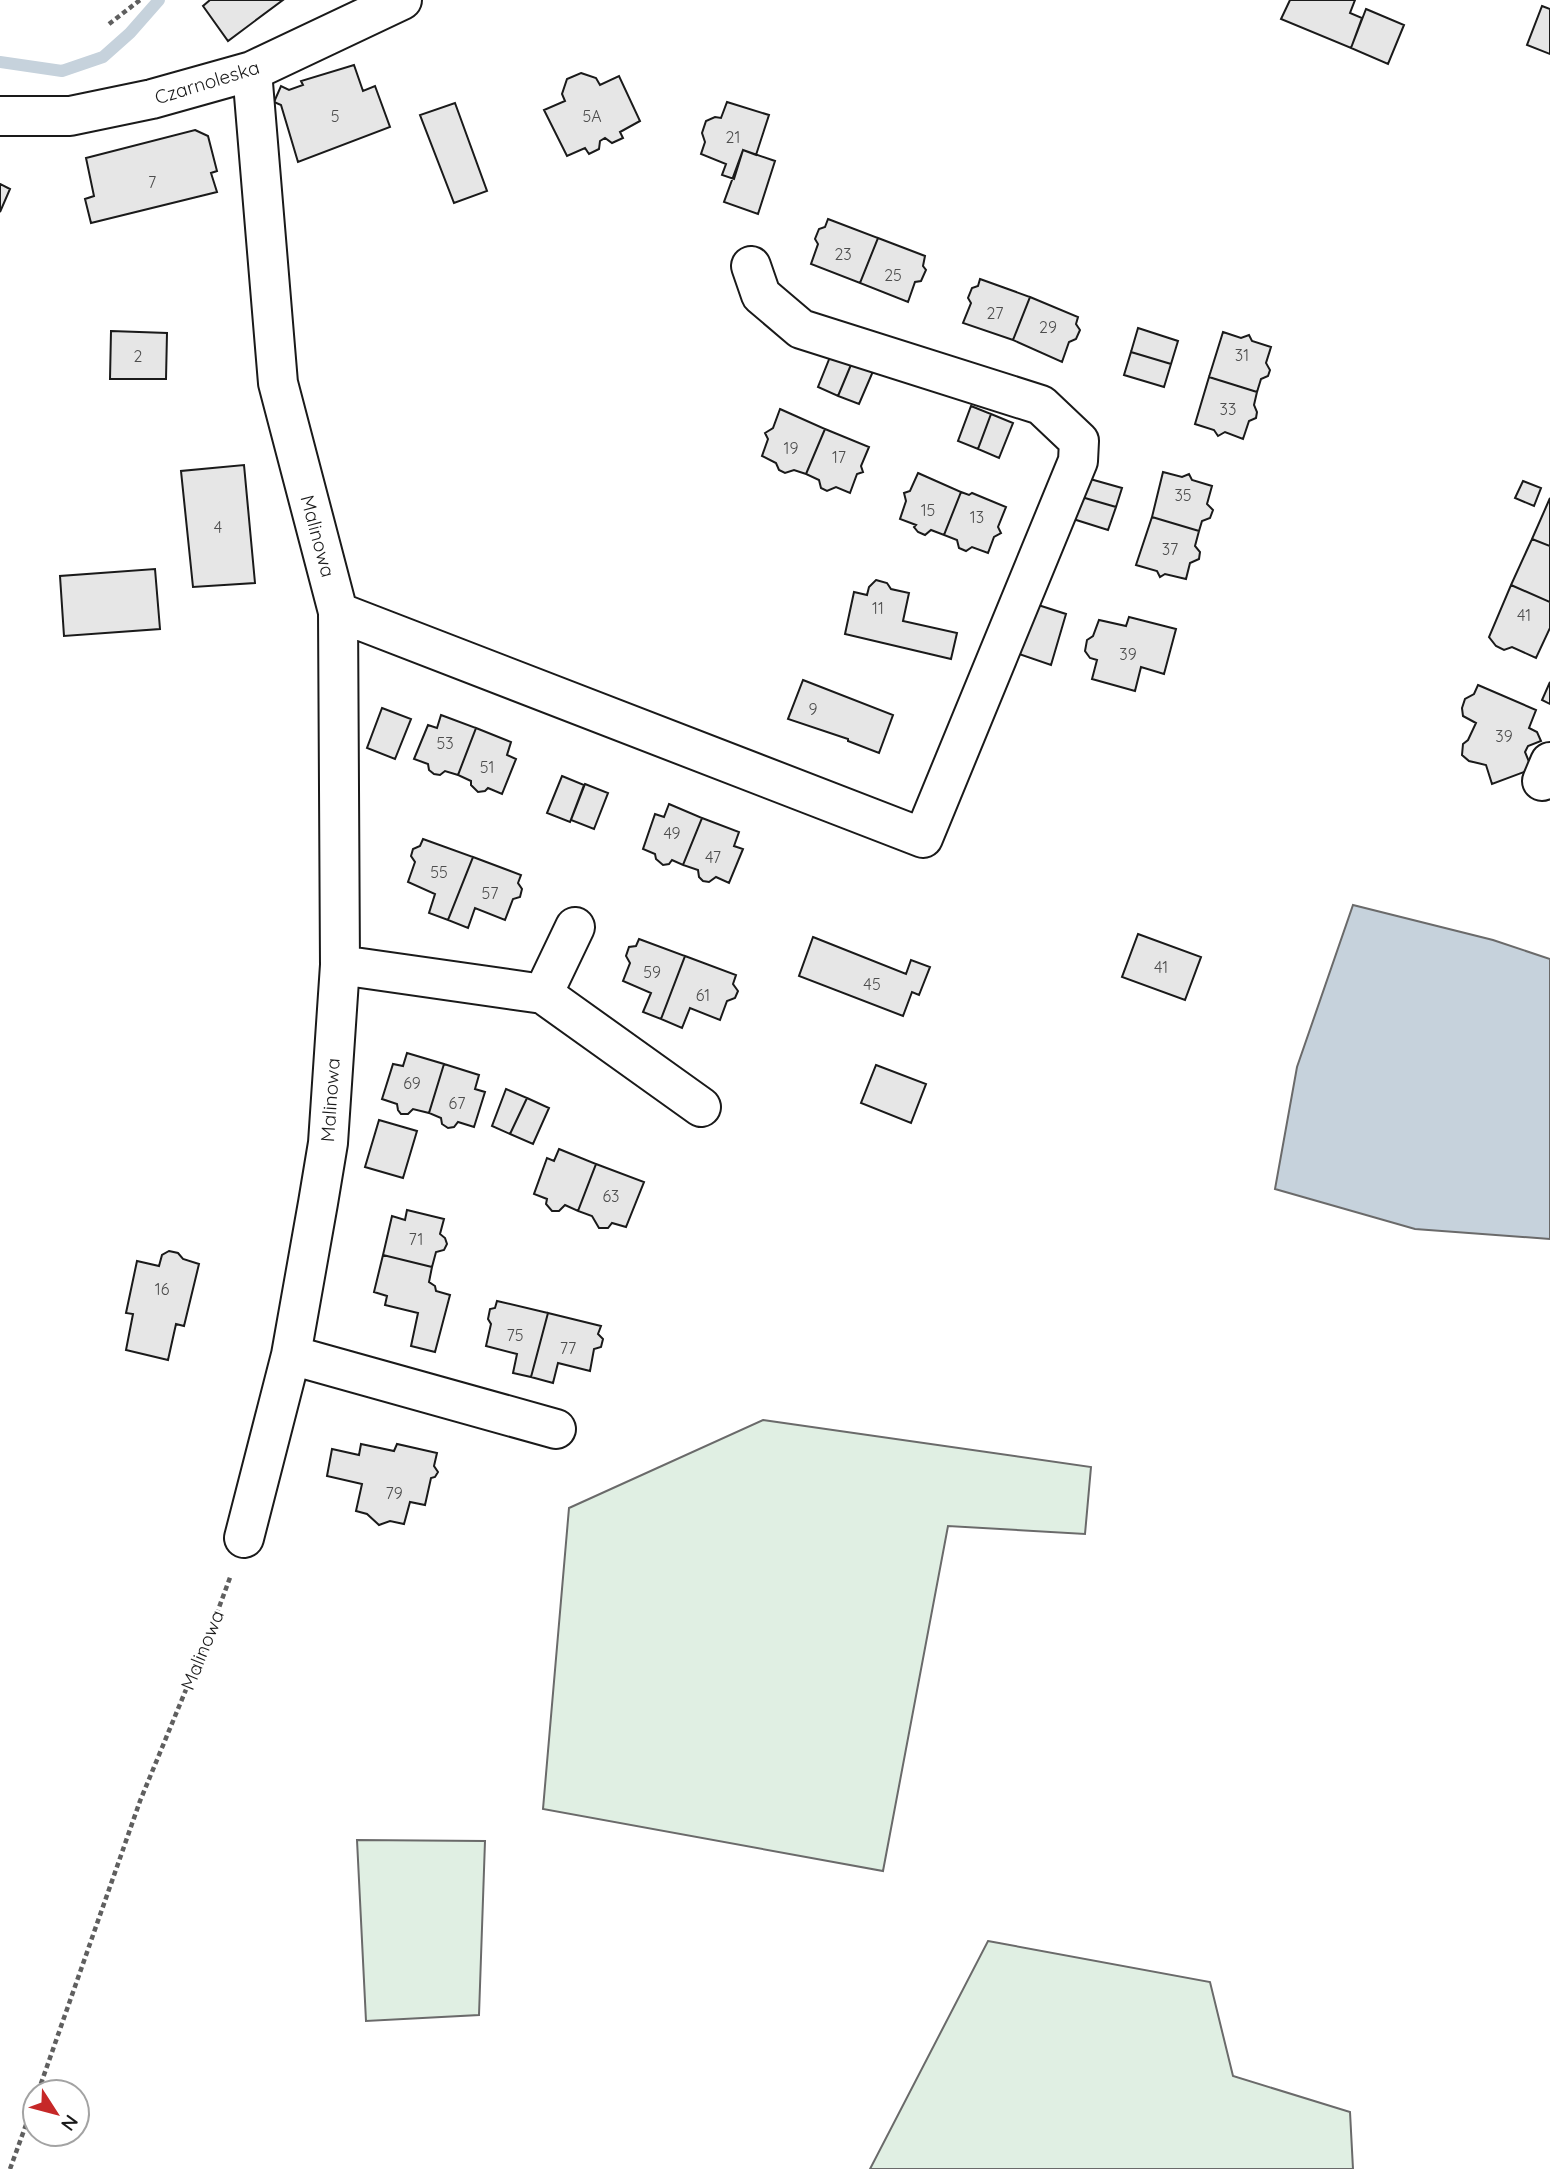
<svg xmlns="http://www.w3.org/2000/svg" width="1550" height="2169" viewBox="0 0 1550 2169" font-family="Quicksand,sans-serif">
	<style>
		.green { fill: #e0efe3; stroke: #6a6a6a; stroke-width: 2 }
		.water { fill: #c6d2dc; stroke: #6a6a6a; stroke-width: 2 }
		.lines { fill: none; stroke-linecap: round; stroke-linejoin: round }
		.stream { stroke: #c6d2dc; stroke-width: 12 }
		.building { fill: #e6e6e6; stroke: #1a1a1a; stroke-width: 2 }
		.minor-casing { stroke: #1a1a1a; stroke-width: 42 }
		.path { stroke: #5f5f5f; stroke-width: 4.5; stroke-dasharray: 5 3.5; stroke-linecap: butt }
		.minor { stroke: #fff; stroke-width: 38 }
		.labels { text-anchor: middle; stroke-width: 5; stroke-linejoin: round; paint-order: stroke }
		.number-label { font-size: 16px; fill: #4d4d4d }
		.street-label { font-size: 19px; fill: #1a1a1a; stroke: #fff }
	</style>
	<rect width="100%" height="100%" fill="#fff"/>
	<!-- green -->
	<path class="green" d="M763 1420 1091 1467 1085 1534 948 1526 883 1871 543 1809 569 1508Z
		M357 1840 485 1841 479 2015 366 2021Z
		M988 1941 1210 1982 1233 2076 1350 2112 1353 2169H870Z"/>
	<!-- water -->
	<path class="water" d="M1353 905 1493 940 1550 959V1239L1415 1229 1275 1189 1297 1067Z"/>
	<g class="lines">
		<!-- stream -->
		<path class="stream" d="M0 62 62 71 103 57 130 33 159 0"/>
	</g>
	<!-- building -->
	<path class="building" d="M210 0H283L228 41 203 6Z
		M1290 0H1355L1350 13 1362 18 1351 48 1281 19Z
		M1542 6 1550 9V54L1527 45Z
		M1366 9 1404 25 1388 64 1351 48Z
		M354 65 363 91 375 86 390 127 298 162 281 105 274 102 281 86 289 90 303 85 301 81Z
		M581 73 596 78 600 85 619 76 640 121 620 132 623 138 612 143 605 138 600 141 599 149 589 154 585 148 567 156 544 110 565 101 562 94 567 79Z
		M727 102 769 115 756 155 743 150 734 179 722 175 726 164 701 154 705 142 702 133 706 121 715 117 721 118Z
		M455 103 487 191 454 203 420 115Z
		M195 130 208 136 217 171 211 173 217 192 91 223 85 199 94 196 86 158Z
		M743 150 775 161 758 214 724 202Z
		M0 184 10 189 0 212Z
		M828 219 878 238 860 283 811 264 818 244 815 239 819 229 825 227Z
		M878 238 925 256 923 266 926 270 921 281 915 282 908 302 860 283Z
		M980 279 1030 297 1013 340 963 323 971 303 968 298 972 288 978 286Z
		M1030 297 1078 317 1076 324 1080 330 1076 339 1069 342 1062 362 1013 340Z
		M1138 328 1178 341 1171 364 1131 352Z
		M111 331 167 333 166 379H110Z
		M1223 332 1241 338 1249 335 1252 341 1271 347 1266 363 1270 370 1268 376 1261 379 1257 392 1209 377Z
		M832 352 853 360 838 396 818 387Z
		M1131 352 1171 364 1164 387 1124 375Z
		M853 360 874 369 859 404 838 396Z
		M1209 377 1257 392 1254 405 1257 412 1256 418 1249 421 1243 439 1225 432 1218 436 1214 430 1195 424Z
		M971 406 991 414 978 449 958 441Z
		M780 409 825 429 806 474 794 470 785 473 779 470 776 463 762 456 768 439 765 433 773 428Z
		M991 414 1013 423 999 458 978 449Z
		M825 429 869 447 861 466 863 472 857 474 850 493 836 487 827 491 821 488 819 480 806 474Z
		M244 465 255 583 193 587 181 471Z
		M1163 472 1182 477 1189 474 1192 480 1212 486 1207 504 1213 510 1210 518 1202 521 1199 531 1152 517Z
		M918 473 961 492 944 535 931 530 925 535 918 532 914 527 916 525 900 519 906 501 904 493 910 491Z
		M1083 477 1122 488 1116 507 1078 496Z
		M1523 481 1541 488 1534 506 1515 498Z
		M961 492 969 495 972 493 1006 507 998 527 1001 533 994 537 988 553 972 547 966 551 959 548 957 540 944 535Z
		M1078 496 1116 507 1108 530 1070 518Z
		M1550 498V546L1532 539Z
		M1152 517 1199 531 1195 546 1200 552 1199 559 1190 563 1186 579 1165 574 1160 577 1157 571 1136 565Z
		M1532 539 1550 546V602L1511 585Z
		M155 569 160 629 64 636 60 576Z
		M876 580 887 583 891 589 909 593 903 621 957 633 951 659 845 634 854 592 867 595 869 587Z
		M1511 585 1550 602V628L1536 658 1512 647 1504 650 1496 646 1489 637Z
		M1032 603 1066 614 1051 665 1016 653Z
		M1129 617 1176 629 1164 674 1141 667 1135 691 1092 679 1097 660 1090 658 1085 651 1087 640 1093 636 1099 620 1126 626Z
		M803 680 893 715 879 753 848 741V739L788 719Z
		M1550 682V704L1542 700Z
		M1478 685 1536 710 1529 728 1537 732 1541 741 1528 746 1525 752 1532 769 1492 784 1486 765 1469 761 1462 755 1463 744 1468 740 1476 723 1463 716 1462 708 1465 699 1474 694Z
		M382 708 411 719 395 759 367 748Z
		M441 715 476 728 458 775 445 771 440 775 434 774 429 770 428 764 414 759 428 725 437 728Z
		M476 728 511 742 507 755 516 759 502 794 488 788 485 791 478 792 471 785V781L458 775Z
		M562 776 584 785 570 822 547 813Z
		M585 784 608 793 594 829 571 820Z
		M669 804 702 818 683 865 672 860 669 864 663 865 656 859 655 854 643 849 655 814 664 817Z
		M702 818 739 832 734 846 743 849 729 883 716 877 709 882 703 881 699 877 698 870 683 865Z
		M423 839 473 857 448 920 429 913 435 894 408 882 415 862 411 856 413 849 420 846Z
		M473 857 521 875 518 883 522 889 520 897 513 899 505 920 475 908 468 928 448 920Z
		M1138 934 1201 957 1185 1000 1122 977Z
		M813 937 906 974 911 960 930 967 919 995 912 992 903 1016 799 976Z
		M639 939 685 956 661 1019 643 1012 651 993 623 981 630 963 626 956 629 947 636 946Z
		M685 956 736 975 733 984 738 991 735 998 727 1001 720 1020 690 1008 682 1028 661 1019Z
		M407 1053 444 1064 429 1113 413 1109 408 1114H401L398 1110 397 1104 382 1099 393 1064 403 1066Z
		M444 1064 479 1075 475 1089 485 1092 474 1127 458 1122 454 1127 448 1128 442 1124 441 1118 429 1113Z
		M876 1065 926 1084 911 1123 861 1103Z
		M506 1089 527 1098 510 1134 492 1126Z
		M527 1098 549 1108 533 1144 510 1134Z
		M379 1120 417 1131 403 1178 365 1167Z
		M559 1149 596 1164 578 1211 565 1205 559 1211H552L546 1204 547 1199 534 1194 547 1158 554 1161Z
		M596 1164 644 1182 626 1227 612 1223 608 1228H599L592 1216 578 1211Z
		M407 1210 444 1219 440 1234 445 1238 447 1244 444 1250 436 1252 432 1267 383 1255 392 1216 405 1220Z
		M169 1251 178 1253 183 1259 199 1264 184 1326 176 1324 168 1360 126 1350 133 1314 126 1313 137 1261 159 1266 162 1255Z
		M383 1255 432 1267 429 1282 435 1286 436 1291 450 1295 435 1352 411 1346 418 1313 385 1305 387 1296 374 1292Z
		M497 1301 548 1313 531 1377 513 1373 517 1354 486 1346 491 1324 488 1319 490 1309 495 1308Z
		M548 1313 601 1326 598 1334 603 1339 601 1347 594 1349 590 1371 558 1363 553 1383 531 1377Z
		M361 1444 394 1451 397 1444 437 1453 434 1466 438 1472 435 1477 431 1478 425 1505 410 1502 404 1524 390 1521 379 1525 367 1514 356 1511 362 1484 327 1476 332 1449 359 1455Z"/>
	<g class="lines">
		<defs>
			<path id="minor" d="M0 116H70L152 99 252 71 402 0
				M338 612 923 838 1078 461 1079 441 1041 405 801 329 761 295 751 266
				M1542 781 1550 762
				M340 965 543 994 701 1107
				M543 994 575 927
				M291 1355 556 1429
				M244 1538 291 1355 318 1203 328 1143 340 965 338 612 278 383 252 71"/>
		</defs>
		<!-- minor casing -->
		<use href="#minor" class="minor-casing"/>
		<!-- path -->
		<path class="path" d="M109 24 140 0
			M38 2092 140 1801 211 1629 231 1575
			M10 2169 35 2100"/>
		<!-- minor -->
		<use href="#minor" class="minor"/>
	</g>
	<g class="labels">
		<!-- number labels -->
		<g class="number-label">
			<text x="335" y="122">5</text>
			<text x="592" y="122">5A</text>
			<text x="733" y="143">21</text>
			<text x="152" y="188">7</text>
			<text x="843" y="260">23</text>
			<text x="893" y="281">25</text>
			<text x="995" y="319">27</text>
			<text x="1048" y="333">29</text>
			<text x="1242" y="361">31</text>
			<text x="138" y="362">2</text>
			<text x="1228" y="415">33</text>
			<text x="791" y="454">19</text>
			<text x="839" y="463">17</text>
			<text x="1183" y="501">35</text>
			<text x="928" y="516">15</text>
			<text x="977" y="523">13</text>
			<text x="218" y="533">4</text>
			<text x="1170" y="555">37</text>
			<text x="878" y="614">11</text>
			<text x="1524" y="621">41</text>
			<text x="1128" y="660">39</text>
			<text x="813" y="715">9</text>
			<text x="1504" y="742">39</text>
			<text x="445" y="749">53</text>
			<text x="487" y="773">51</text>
			<text x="672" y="839">49</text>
			<text x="713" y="863">47</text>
			<text x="439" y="878">55</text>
			<text x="490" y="899">57</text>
			<text x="1161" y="973">41</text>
			<text x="652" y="978">59</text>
			<text x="872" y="990">45</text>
			<text x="703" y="1001">61</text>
			<text x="412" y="1089">69</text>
			<text x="457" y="1109">67</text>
			<text x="611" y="1202">63</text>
			<text x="416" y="1245">71</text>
			<text x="162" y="1295">16</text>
			<text x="515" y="1341">75</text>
			<text x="568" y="1354">77</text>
			<text x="394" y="1499">79</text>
		</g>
		<!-- street labels -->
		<g class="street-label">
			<text transform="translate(207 82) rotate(-17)" y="7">Czarnoleska</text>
			<text transform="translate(318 536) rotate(75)" y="7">Malinowa</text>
			<text transform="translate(330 1100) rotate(-86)" y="7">Malinowa</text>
			<text transform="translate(202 1650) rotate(-68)" y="7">Malinowa</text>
		</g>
	</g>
	<!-- north arrow -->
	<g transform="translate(56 2113) rotate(126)"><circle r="33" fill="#ffffff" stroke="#a3a3a3" stroke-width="2"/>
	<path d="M0-5L12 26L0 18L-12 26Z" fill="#c62828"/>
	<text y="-10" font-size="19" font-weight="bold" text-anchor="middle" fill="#1a1a1a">N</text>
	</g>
</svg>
